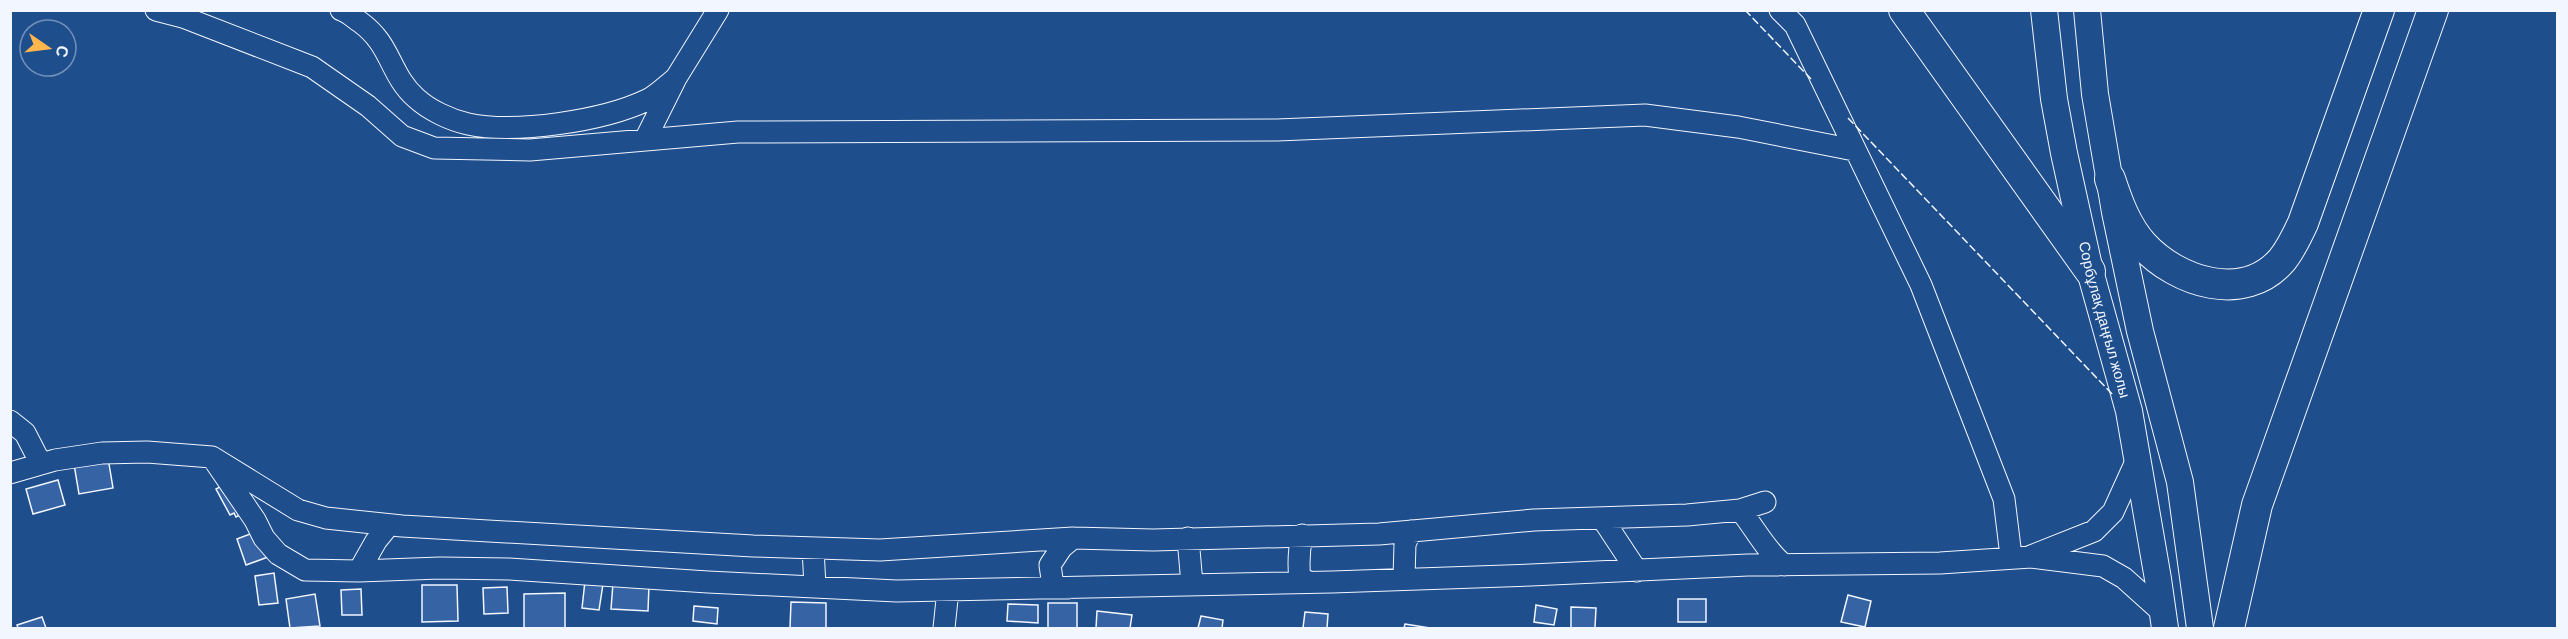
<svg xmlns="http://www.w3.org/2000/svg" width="2568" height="639" viewBox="0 0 2568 639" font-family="Barlow,sans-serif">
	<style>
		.building { fill: #3563a3; stroke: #f2f6ff; stroke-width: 1.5 }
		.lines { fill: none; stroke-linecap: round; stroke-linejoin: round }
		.minor-casing { stroke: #f2f6ff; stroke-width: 23 }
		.major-casing { stroke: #f2f6ff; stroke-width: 28 }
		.highway-casing { stroke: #f2f6ff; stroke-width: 32 }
		.minor { stroke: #1f4e8c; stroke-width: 21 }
		.major { stroke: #1f4e8c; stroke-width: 26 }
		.highway { stroke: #1f4e8c; stroke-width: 30 }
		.fence { stroke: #f2f6ff; stroke-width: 1.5; stroke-dasharray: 8 3; stroke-linecap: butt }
		.labels { text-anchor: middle; stroke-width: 4.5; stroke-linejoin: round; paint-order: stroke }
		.street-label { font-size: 15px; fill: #f2f6ff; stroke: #1f4e8c }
	</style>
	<rect width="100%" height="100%" fill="#1f4e8c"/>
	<!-- building -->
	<path class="building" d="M108 458 113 488 79 494 74 464Z
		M58 480 65 505 33 514 26 489Z
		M227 483 244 513 236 517 234 513 230 515 216 489Z
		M258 531 268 557 246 565 237 539Z
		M274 573 278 603 259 605 255 576Z
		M585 581 603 584 599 610 582 608Z
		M613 583 649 585 648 611 611 609Z
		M422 585H457L458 621 422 622Z
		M507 587 508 613 484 614 483 588Z
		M361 589 362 615H342L341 590Z
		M565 593V628H524V594Z
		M315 594 320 626 290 628 286 599Z
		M1848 595 1871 601 1865 627 1841 622Z
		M1678 599H1706V622H1678Z
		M791 602 826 603V628H790Z
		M1048 603H1077V628H1048Z
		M1008 604 1038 605V623L1007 621Z
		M1536 605 1557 609 1554 625 1534 622Z
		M694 606 718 608 717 624 693 621Z
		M1571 607 1596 608 1595 628H1571Z
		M1097 611 1132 615 1130 628H1096Z
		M1305 612 1328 614 1327 628H1303Z
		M1201 616 1223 620 1222 628H1198Z
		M42 617 46 628H18L17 625Z
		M1405 624 1430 628H1404Z"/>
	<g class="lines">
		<defs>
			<path id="minor" d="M156 10 183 17 312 67 368 106 402 136 434 148 530 150 738 132 1277 130 1645 115 1738 127 1854 150
				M341 10C348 12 354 18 360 22 392 45 389 74 416 98 429 110 450 120 468 124 515 134 603 121 647 100 657 95 667 85 676 78
				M1780 10 1795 25 1921 285 2004 499 2011 556
				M645 140 676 78 718 10
				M10 421 25 433 41 464
				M212 457 255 520 264 538 278 554 305 570 359 571 440 568 509 569 708 582 897 591 1332 582 1531 575 1748 565 1940 563 2031 557 2103 566 2124 578 2164 614
				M10 473 55 460 102 453 147 452 212 457 298 510 326 518 402 526 753 546 880 550 1073 538 1153 540 1379 534 1534 520 1687 515 1740 510 1765 502
				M1740 510C1755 528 1766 551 1784 565
				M1602 518 1637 571
				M1411 531 1405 544 1404 577 1416 579
				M1302 535C1299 550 1298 564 1300 579L1307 581
				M1188 538 1192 584
				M813 548 815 587
				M2031 556 2094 531 2113 512 2138 457
				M359 571 376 541 389 525
				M1069 588 1053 586 1050 565 1062 547 1073 538
				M944 628 948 590"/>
			<g id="major">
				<path id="s1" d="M2044 10 2054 99 2064 153 2090 271 2129 411 2158 579 2165 628"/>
				<path d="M2087 10 2095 94 2115 212 2140 331 2180 482 2200 628"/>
			</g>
			<path id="highway" d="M1904 10 2090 271
				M2110 179C2118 203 2126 226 2143 245 2177 282 2244 304 2282 260 2291 249 2297 236 2303 223L2379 10
				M2229 628 2257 505 2433 10"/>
		</defs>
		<!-- minor casing -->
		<use href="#minor" class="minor-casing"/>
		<!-- major casing -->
		<use href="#major" class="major-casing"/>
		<!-- highway casing -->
		<use href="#highway" class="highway-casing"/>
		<!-- minor -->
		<use href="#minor" class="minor"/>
		<!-- major -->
		<use href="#major" class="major"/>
		<!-- highway -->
		<use href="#highway" class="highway"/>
		<!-- fence -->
		<path class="fence" d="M1745 10 1811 79
			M1848 118 2114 396"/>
	</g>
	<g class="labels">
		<!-- street labels -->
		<g class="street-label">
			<text dy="5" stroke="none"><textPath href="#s1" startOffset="316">Сорбұлақ даңғыл жолы</textPath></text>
		</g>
	</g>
	<!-- border -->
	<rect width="2568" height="639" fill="none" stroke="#f2f6ff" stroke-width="24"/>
	<!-- north arrow -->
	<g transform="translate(48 48) rotate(104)"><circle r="28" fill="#1f4e8c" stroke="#7391ba" stroke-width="1.5"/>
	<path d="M0-4.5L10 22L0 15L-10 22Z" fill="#ffb74d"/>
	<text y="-9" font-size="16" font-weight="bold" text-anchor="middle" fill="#f2f6ff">С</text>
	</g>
</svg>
